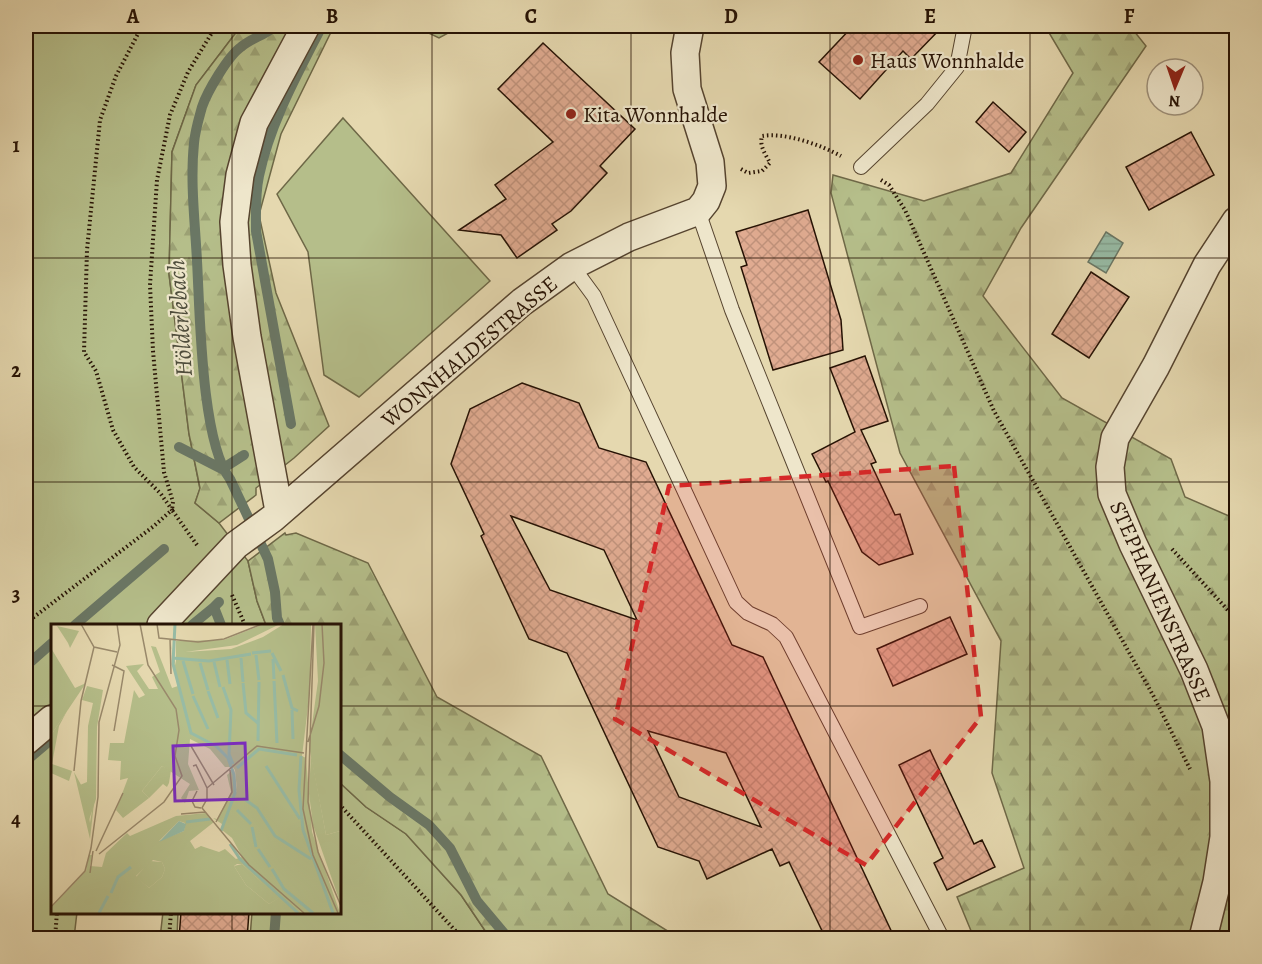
<svg xmlns="http://www.w3.org/2000/svg" width="1262" height="964" viewBox="0 0 1262 964" font-family="Alegreya,serif">
	<style>
		.green { fill: #b5be8a; stroke: #6e6847; stroke-width: 1.5 }
		.forest { fill: url(#forest-firs); stroke: #6e6847; stroke-width: 1.5 }
		.water { fill: url(#water-rules); stroke: #6a7765; stroke-width: 1.5 }
		.lines { fill: none; stroke-linecap: round; stroke-linejoin: round }
		.stream { stroke: #6a7765; stroke-width: 10 }
		.building { fill: url(#building-cross-hatch); stroke: #261204; stroke-width: 1.5; fill-rule: evenodd }
		.lane-casing { stroke: #56442f; stroke-width: 16 }
		.street-casing { stroke: #56442f; stroke-width: 30 }
		.path { stroke: #261204; stroke-width: 4; stroke-dasharray: 1.5 3; stroke-linecap: butt }
		.lane { stroke: #eee6cb; stroke-width: 14 }
		.street { stroke: #eee6cb; stroke-width: 27 }
		.marked { fill: #d62828; fill-opacity: 0.2; stroke: #d62828; stroke-width: 4.5; stroke-dasharray: 12 8; stroke-linejoin: round }
		.grid { fill: none; stroke: #261204; stroke-width: 1.5; stroke-opacity: 0.55 }
		.poi-dot { fill: #8f2418; stroke: #eee6cb; stroke-width: 2 }
		.labels { text-anchor: middle; stroke-width: 4.5; stroke-linejoin: round; paint-order: stroke }
		.poi-label { font-size: 22px; fill: #261204; stroke: #eee6cb; text-anchor: start }
		.street-label { font-size: 22px; fill: #261204; stroke: #eee6cb }
		.water-label { font-size: 24px; font-style: italic; fill: #4e4d3c; stroke: #eee6cb }
		.inset-river { fill: none; stroke: #97bba5; stroke-width: 3 }
		.inset-road { fill: none; stroke: #99896b; stroke-width: 1.5 }
		.view { fill: #7b2cbf; fill-opacity: 0.15; stroke: #7b2cbf; stroke-width: 3 }
		.inset-edge { fill: none; stroke: #261204; stroke-width: 3 }
		.neatline { fill: none; stroke: #261204; stroke-width: 2 }
		.grid-label { font-size: 20px; text-anchor: middle; font-weight: bold; fill: #261204 }
	</style>
	<defs>
		<pattern id="forest-firs" width="22" height="20" patternUnits="userSpaceOnUse" patternTransform="scale(1.5)"><rect width="22" height="20" fill="#b5be8a"/><path d="M5 1l3.5 6h-7zM16 11l3.5 6h-7z" fill="#9ca275"/></pattern>
		<pattern id="water-rules" width="6" height="5" patternUnits="userSpaceOnUse" patternTransform="scale(1.5)"><rect width="6" height="5" fill="#97bba5"/><path d="M0 2.5h6" fill="none" stroke="#82a08c"/></pattern>
		<pattern id="building-cross-hatch" width="8" height="8" patternUnits="userSpaceOnUse" patternTransform="scale(1.5)"><rect width="8" height="8" fill="#e0ab91"/><path d="M0 0l8 8M0 8l8-8" fill="none" stroke="#c0927b"/></pattern>
	</defs>
	<rect width="100%" height="100%" fill="#e5d8af"/>
	<filter id="stains"><feTurbulence type="fractalNoise" baseFrequency=".00333" numOctaves="4"/><feColorMatrix values="0 0 0 0 .2 0 0 0 0 .09 0 0 0 0 .02 0 0 0 .5 -.17"/></filter>
	<radialGradient id="worn" r=".72"><stop offset=".6" stop-color="#630" stop-opacity="0"/><stop offset="1" stop-color="#630" stop-opacity=".3"/></radialGradient>
	<!-- green -->
	<path class="green" d="M26 26H241L196 85 172 152 169 274 189 434 200 489 195 503 219 523 248 561 257 601 266 625H52V912H77L74 938H26Z
		M414 26H461L439 38Z
		M343 118 490 281 359 397 324 375 308 252 277 194Z
		M339 782 366 807 406 834 461 895 490 938H250L252 912H339Z
		M163 912H178L177 938H160Z"/>
	<!-- forest -->
	<path class="forest" d="M241 26H334L281 134 259 215 276 293 329 426 294 458 256 488V495L219 523 195 503 200 488 189 434 169 274 172 152 196 85Z
		M1045 26H1130L1146 46 1021 228 983 296 1062 398 1171 459 1185 497 1236 519V938H974L957 897 1024 868 992 773 1001 641 900 453 831 193 833 175 924 201 1011 173 1073 73Z
		M285 533 286 535 296 533 368 563 437 697 541 756 608 894 679 938H490L461 895 406 834 366 807 339 782V625H266L257 601 248 561Z"/>
	<!-- water -->
	<path class="water" d="M1106 232 1123 243 1106 273 1088 262Z"/>
	<g class="lines">
		<!-- stream -->
		<path class="stream" d="M275 26C264 36 251 38 241 47 228 56 207 92 202 107 199 118 195 131 194 143 190 182 195 222 197 261 200 312 201 441 230 479L268 559 275 592 277 618 280 625
			M291 424 256 231C256 213 255 194 259 176 270 123 298 73 322 26
			M179 447 222 469 244 455
			M219 602 214 607 221 625
			M75 625 164 549
			M192 625 214 607
			M26 666 52 643
			M339 754 390 797 429 825 450 848 477 901 508 938
			M26 761 52 739
			M274 938 276 912"/>
	</g>
	<!-- building -->
	<path class="building" d="M853 26H943L911 59 903 51 860 99 819 62Z
		M543 43 635 129 600 166 607 173 571 211 552 224 557 230 517 258 501 235 459 230 506 199 495 185 553 142 498 89Z
		M993 102 1026 132 1009 152 976 122Z
		M1191 132 1214 175 1149 210 1126 167Z
		M808 210 841 320 843 350 773 370 741 267 747 265 736 232Z
		M1091 272 1129 297 1089 358 1052 334Z
		M865 356 888 421 861 430 876 462 871 464 895 515 900 514 913 554 879 565 862 552 828 481 826 482 812 454 855 432 830 368Z
		M522 383 579 403 599 448 646 462 732 645 763 657 895 939H826L789 862 780 866 772 849 707 879 699 861 658 847 567 653 529 639 481 536 484 534 451 464 470 409ZM511 516 604 550 637 620 550 590ZM648 731 726 753 761 827 679 797Z
		M950 617 967 654 893 686 877 649Z
		M930 750 974 844 982 840 995 867 947 890 934 863 943 858 899 765Z
		M181 912H249L247 939H179Z"/>
	<g class="lines">
		<defs>
			<path id="lane" d="M861 167 927 104 957 67 964 31 963 26
				M698 211 732 310 860 627 920 606
				M572 266 594 296 736 602 748 613 772 624 786 637 942 938"/>
			<path id="street" d="M279 511 247 337 237 265 234 222 240 175 254 123 306 26
				M161 625 236 545 273 518 522 302 572 266 629 237 698 211 706 201 712 186 710 162 687 89 685 53 690 26
				M26 741 52 719
				M1203 938 1217 882 1224 837V781L1216 726 1194 670 1133 544 1112 494 1110 467 1115 438 1156 366 1207 265 1236 221"/>
		</defs>
		<!-- lane casing -->
		<use href="#lane" class="lane-casing"/>
		<!-- street casing -->
		<use href="#street" class="street-casing"/>
		<!-- path -->
		<path class="path" d="M741 169 748 173 762 171 770 163C766 155 759 146 762 136 785 132 821 145 841 156
			M881 180 889 185 905 210 994 411 1154 697 1190 769
			M197 545 172 510 173 502 164 472 153 351 150 285 157 180 170 115 188 72 216 26
			M1172 549 1236 619
			M232 595 245 625
			M26 623 154 526 172 510 161 494 134 467 113 430 96 371 84 352 87 250 100 120 116 76 142 26
			M339 804 462 938
			M55 938 57 912
			M169 938 171 912"/>
		<!-- lane -->
		<use href="#lane" class="lane"/>
		<!-- street -->
		<use href="#street" class="street"/>
	</g>
	<!-- marked area -->
	<path class="marked" d="M954 466 981 717 866 865 615 719 669 486Z"/>
	<!-- grid -->
	<path class="grid" d="M232 26V625M432 26V938M631 26V938M830 26V938M1030 26V938M26 258H1236M26 482H1236M26 706H52M339 706H1236M232 912V938"/>
	<!-- markers -->
	<g class="poi-dot">
		<circle cx="858" cy="60" r="6"/>
		<circle cx="571" cy="114" r="6"/>
	</g>
	<g class="labels">
		<!-- poi labels -->
		<g class="poi-label">
			<text x="870" y="68">Haus Wonnhalde</text>
			<text x="583" y="122">Kita Wonnhalde</text>
		</g>
		<!-- street labels -->
		<g class="street-label">
			<text transform="translate(469 351) rotate(-40)" y="8">WONNHALDESTRASSE</text>
			<text transform="translate(1161 601) rotate(66)" y="8">STEPHANIENSTRASSE</text>
		</g>
		<!-- water labels -->
		<g class="water-label">
			<text transform="translate(180 318) rotate(-94)" y="8">Hölderlebach</text>
		</g>
	</g>
	<!-- overview -->
	<g transform="translate(51 624)">
		<rect width="290" height="290" fill="#e5d8af"/>
		<path d="M213 0H229L186 21 134 28 180 25 212 13 233 0H260L259 66 251 132 255 134 261 208 289 289H251L194 238 181 214 171 206 186 166 184 146 164 120 141 109 125 50V17L173 16ZM0 24 24 64 35 59 0 111ZM36 62 52 66 46 103 45 175 37 199 29 161 36 158 37 102 42 79 31 76ZM260 130 275 211 289 207V278L262 201 258 170ZM111 142 120 146 118 159 116 163 112 160 98 174 91 167ZM99 237 111 238 114 245 111 253 98 264 85 253ZM191 240 228 274 218 280 195 261 183 242Z" fill="#b5be8a"/>
		<path d="M264 0H289V207L275 211 258 122 267 57ZM6 2 28 7 19 24 17 19ZM120 20 141 109 164 120 177 133 181 143H174L159 125 139 115 137 140 148 166 138 167 134 179 130 174 139 160 111 142 91 167 98 174 72 194 65 186 77 154 69 156 70 137 57 136 59 119H73L83 66 88 74 94 71 75 42 93 40 86 47 98 65H107L101 53 109 48 100 22 105 23 121 64 127 62ZM16 87 8 102 1 140 21 147 18 157 0 149V111ZM183 145 186 166 172 205 171 200 162 194 166 195 180 168 176 151ZM23 148 34 168 39 199 45 161 39 215ZM155 189 163 198 139 217 144 225 150 222 168 228 174 225 185 235 191 233 251 289H0V284L35 247 38 231H41L39 242 51 243 55 229 76 209 79 212 125 192ZM128 197 134 199 133 207 108 217ZM102 236 111 238 114 245 111 253 98 264 85 252ZM186 240H191L227 274 218 280 195 261 183 242Z" fill="#b5be8a" fill-rule="evenodd"/>
		<path d="M128 197 135 200 133 207 108 218Z" fill="#97bba5"/>
		<path class="inset-river" d="M124 0 122 40 140 109 165 122 177 134 183 151 184 169 170 207M201 29 220 27M221 29 230 47M205 31 208 56M121 34 158 37 200 30M190 34 192 58M222 35 223 55M176 36 179 60M132 37 142 70M163 38 169 63M149 39 157 66M232 51 241 84 247 87M223 57 226 119M192 59 195 89 208 100M172 63 180 86 178 130 182 140M157 67 167 94M142 72 157 105M241 86 242 115M207 117 208 58M250 132 248 166 252 206 282 289M215 142 249 195M186 144 208 125 246 131M192 174 206 184 224 212 260 235M186 186 200 200M135 198 159 195M201 203 205 223M179 220 189 235 247 289M207 225 219 243M221 245 233 265 262 289M60 269 67 253 80 243M48 289 57 272"/>
		<path class="inset-road" d="M30 0 43 23 66 28M106 0 108 14 147 18 173 15 211 0M262 0 252 185 262 231 287 289M263 0 257 178 267 228 290 282M119 15 120 50M61 41 73 47 63 107M257 118 268 82 273 39 271 0M140 122 163 161M142 142 145 141 156 164M23 147 30 77 43 23M146 167 141 177 144 183 150 184M130 190 154 188M165 198 181 168 179 146M45 227 72 169M48 230 113 178 131 152 124 132 128 106 125 85 97 41 89 0M39 249 42 227M0 283 34 247 40 224 47 173 48 98 69 21 66 0M253 289 198 241 151 184 156 175V164L206 122 253 129"/>
		<path class="view" d="M194 119 196 175 124 177 122 122Z"/>
		<rect width="290" height="290" class="inset-edge"/>
	</g>
	<!-- margin -->
	<rect width="1262" height="964" fill="none" stroke="#e5d8af" stroke-width="66"/>
	<!-- north arrow -->
	<g transform="translate(1175 87) rotate(182)"><circle r="28" fill="#eee6cb" stroke="#9e917b" stroke-width="1.5"/>
	<path d="M0-4.5L10 22L0 15L-10 22Z" fill="#8f2418"/>
	<text y="-9" font-size="16" font-weight="bold" text-anchor="middle" fill="#261204">N</text>
	</g>
	<rect x="33" y="33" width="1196" height="898" class="neatline"/>
	<g class="grid-label">
		<text x="133" y="23">A</text>
		<text x="332" y="23">B</text>
		<text x="531" y="23">C</text>
		<text x="731" y="23">D</text>
		<text x="930" y="23">E</text>
		<text x="1129" y="23">F</text>
		<text x="16" y="152">1</text>
		<text x="16" y="377">2</text>
		<text x="16" y="601">3</text>
		<text x="16" y="826">4</text>
	</g>
	<rect width="100%" height="100%" filter="url(#stains)"/>
	<rect width="100%" height="100%" fill="url(#worn)"/>
</svg>
